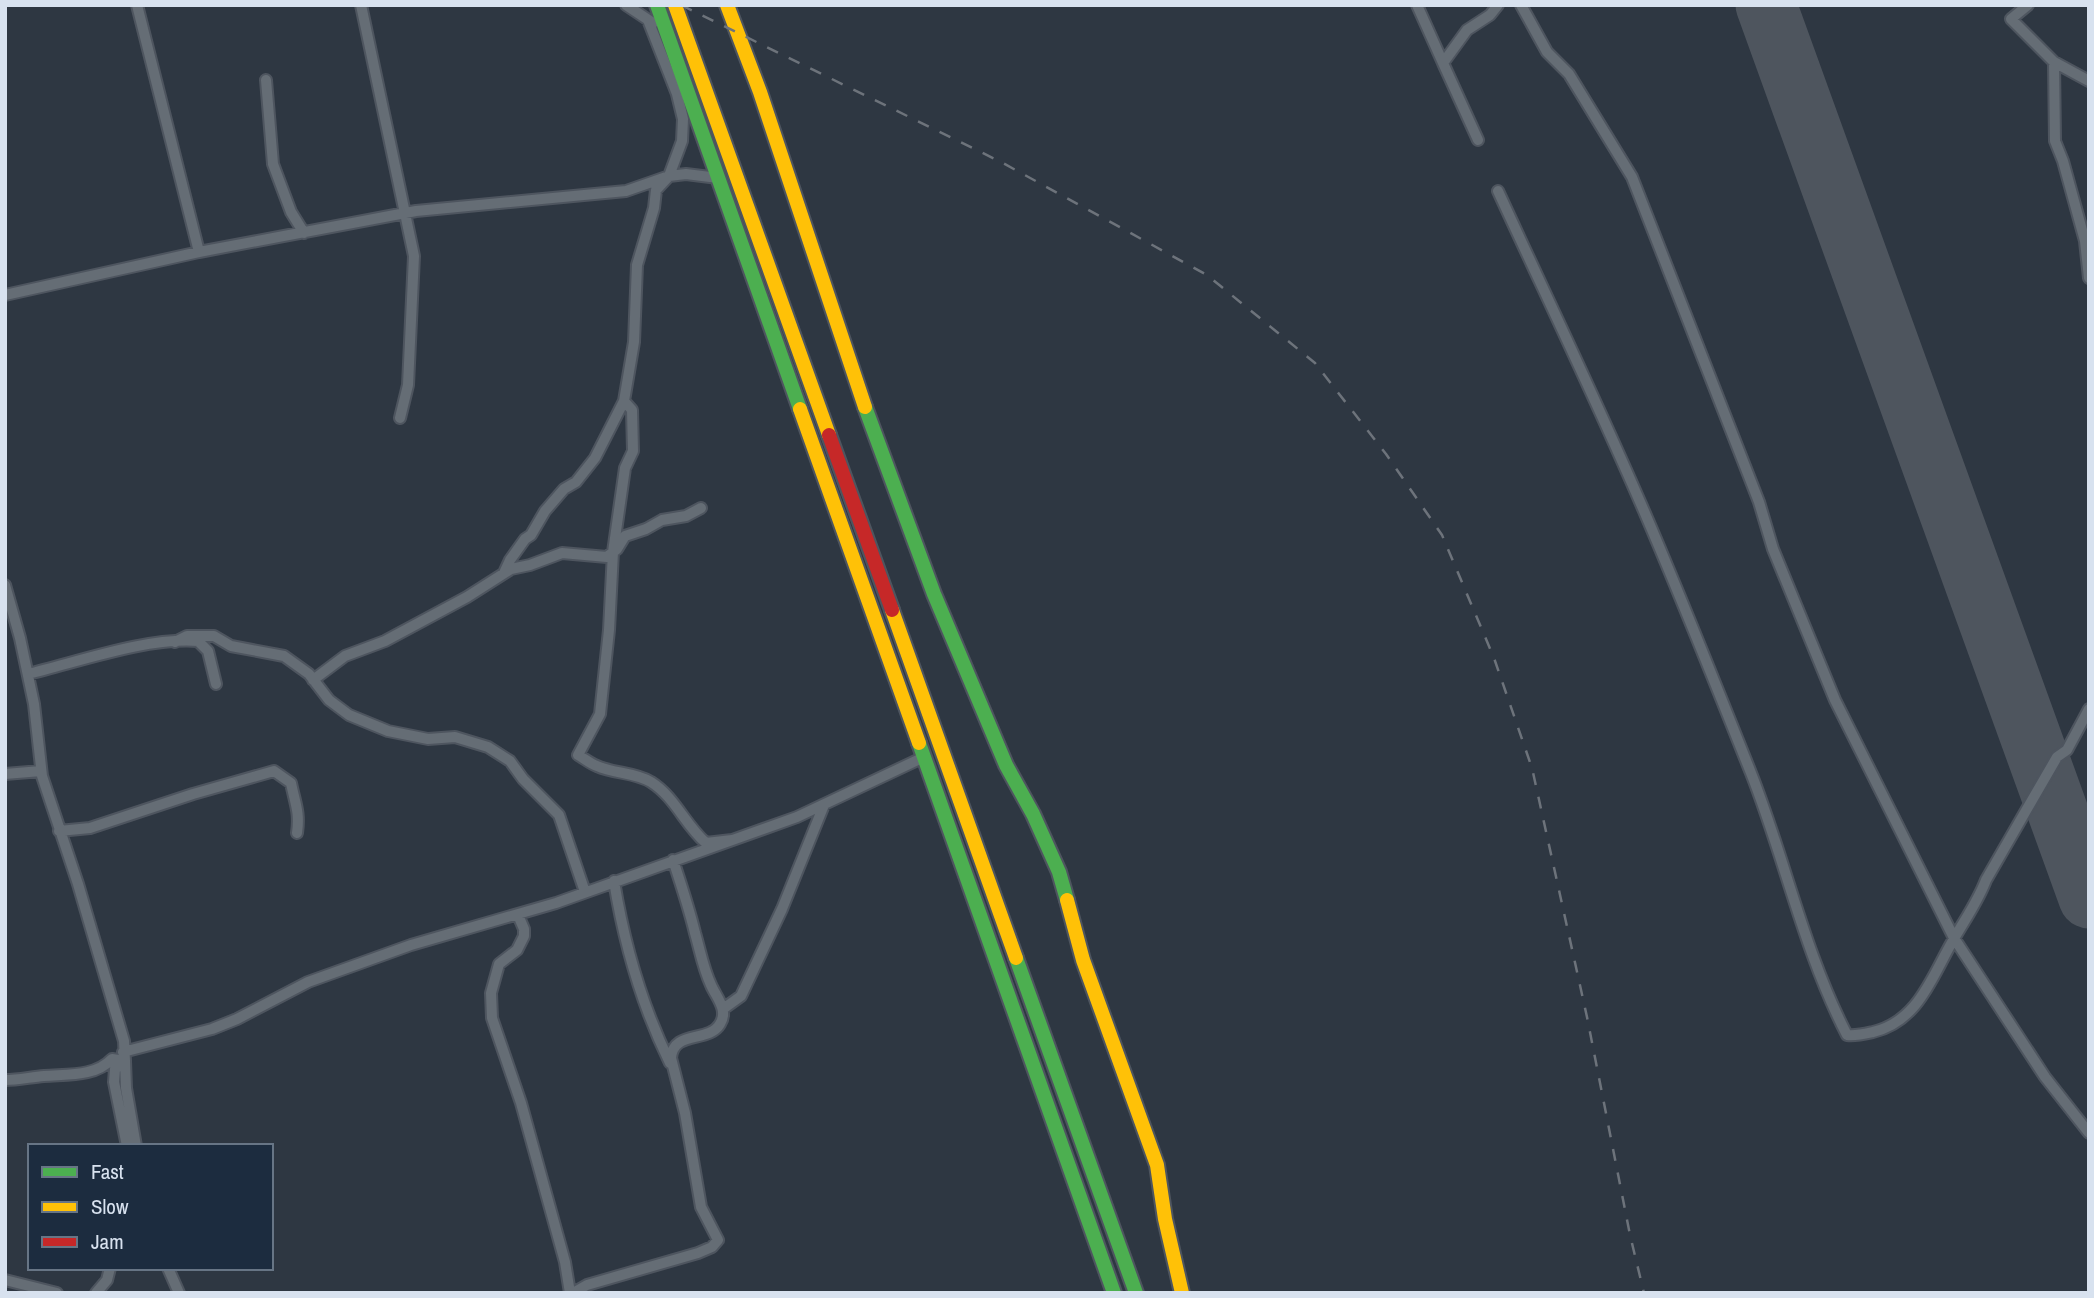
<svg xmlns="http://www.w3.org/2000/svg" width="2094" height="1298" viewBox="0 0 2094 1298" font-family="'Archivo Narrow',sans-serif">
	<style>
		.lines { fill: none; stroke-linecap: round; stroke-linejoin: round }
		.runway { stroke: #4e555e; stroke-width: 61 }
		.street-casing { stroke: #4e555f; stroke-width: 14 }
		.fast-casing { stroke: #4e555f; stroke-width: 18 }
		.slow-casing { stroke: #4e555f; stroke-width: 18 }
		.jam-casing { stroke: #4e555f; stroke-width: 18 }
		.street { stroke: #656d75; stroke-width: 10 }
		.fast { stroke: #4caf50; stroke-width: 14 }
		.slow { stroke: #ffc107; stroke-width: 14 }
		.jam { stroke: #c62828; stroke-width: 14 }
		.rail { stroke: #6d737b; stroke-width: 2.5; stroke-dasharray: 12 12; stroke-linecap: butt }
	</style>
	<rect width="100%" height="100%" fill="#2e3742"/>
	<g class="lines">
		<!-- runway -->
		<path class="runway" d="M1766 5 2089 898"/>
		<defs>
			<path id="street" d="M137 5 199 252
				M361 5 414 256 408 385 400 418
				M626 5 653 23
				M1417 5 1443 63
				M1521 5 1547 52 1569 74 1632 177 1759 502 1773 549 1835 700 1954 938 2045 1077 2089 1133
				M2028 5 2011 19 2054 62 2089 81
				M648 20 677 94 683 119 682 141 669 176 656 190 654 208 637 265 634 342 624 401 632 410 633 451 625 468 613 552 609 630 600 714 578 755C585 759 591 764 597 766 615 774 634 772 651 782 675 797 685 825 706 843L732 840
				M2054 62 2055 141 2063 161 2085 241 2089 278
				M266 80 273 164 291 212 304 233
				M1478 140 1443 63 1467 30 1490 15 1498 5
				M1498 191C1548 300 1600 408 1647 518 1683 602 1717 688 1751 773 1785 859 1804 952 1847 1035 1856 1036 1864 1034 1873 1032 1920 1021 1933 973 1955 937 1966 918 1978 901 1986 880L2057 757 2067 750 2089 709
				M5 295 199 252 416 211 626 191 669 176 686 174 718 178
				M504 573 510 560 525 539 531 535 545 511 564 489 576 482 595 458 624 401
				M5 585 20 638 34 704 42 776 78 884 124 1041 125 1061 115 1069 114 1082 127 1146
				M175 642 187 636H214L231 646 284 656 309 674 329 700 349 715 388 731 428 739 455 737 488 747 510 761 523 779 559 815 585 892
				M28 674C78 662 147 637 198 641L208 651 216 684
				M313 680 345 656 385 641 467 597 511 569 530 565 562 553 607 557 617 549 625 536 646 529 662 520 686 516 701 508
				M5 774 41 771
				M59 831 90 828 193 794 274 771 291 783C295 803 300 812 297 833
				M614 881C624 943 642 1006 670 1063
				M518 915 524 929V936L517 950 499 964 491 993 492 1018 521 1103 565 1262 570 1293
				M723 1009 741 996 782 909 824 805
				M123 1052 212 1029 237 1019 308 982 411 945 556 903 797 817 924 757
				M5 1080C18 1080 31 1077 44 1076 67 1074 95 1077 112 1059L125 1061 126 1088 136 1146
				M168 1268 179 1293
				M5 1280 57 1293
				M96 1293 107 1280 110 1268
				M573 1293 587 1285 698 1253 712 1247 718 1240 701 1207 685 1113 671 1058C673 1030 709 1043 720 1024 729 1010 716 997 711 985 703 968 700 950 695 933 689 908 681 884 673 860"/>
			<path id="fast" d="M657 5 800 409
				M865 407 934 594 1006 765 1033 814 1059 872 1067 900
				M919 743 1114 1293
				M1016 958 1136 1293"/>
			<path id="slow" d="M675 5 829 435
				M727 5 760 92 865 407
				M800 409 919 743
				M892 610 1016 958
				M1067 900 1083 960 1157 1165 1165 1219 1182 1293"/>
			<path id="jam" d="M829 435 892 610"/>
		</defs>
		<!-- street casing -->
		<use href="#street" class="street-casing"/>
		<!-- fast casing -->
		<use href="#fast" class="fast-casing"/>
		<!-- slow casing -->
		<use href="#slow" class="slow-casing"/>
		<!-- jam casing -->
		<use href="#jam" class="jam-casing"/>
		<!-- street -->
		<use href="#street" class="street"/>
		<!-- fast -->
		<use href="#fast" class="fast"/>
		<!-- slow -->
		<use href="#slow" class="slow"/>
		<!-- jam -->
		<use href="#jam" class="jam"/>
		<!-- rail -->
		<path class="rail" d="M681 5 1001 162 1207 275 1315 363 1386 454 1442 535 1494 658 1532 768 1587 1017 1630 1235 1644 1293"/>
	</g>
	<!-- border -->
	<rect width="2094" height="1298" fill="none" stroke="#d8e2ef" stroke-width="14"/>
	<!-- legend -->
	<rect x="28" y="1144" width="245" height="126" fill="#1c2c3f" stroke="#677585" stroke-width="2"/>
	<rect x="42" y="1167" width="35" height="10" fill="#4caf50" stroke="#677585" stroke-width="2"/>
	<text x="91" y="1179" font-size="21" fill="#d8e2ef">Fast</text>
	<rect x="42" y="1202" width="35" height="10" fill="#ffc107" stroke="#677585" stroke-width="2"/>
	<text x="91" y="1214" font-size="21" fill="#d8e2ef">Slow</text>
	<rect x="42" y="1237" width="35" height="10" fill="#c62828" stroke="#677585" stroke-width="2"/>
	<text x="91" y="1249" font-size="21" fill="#d8e2ef">Jam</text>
</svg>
